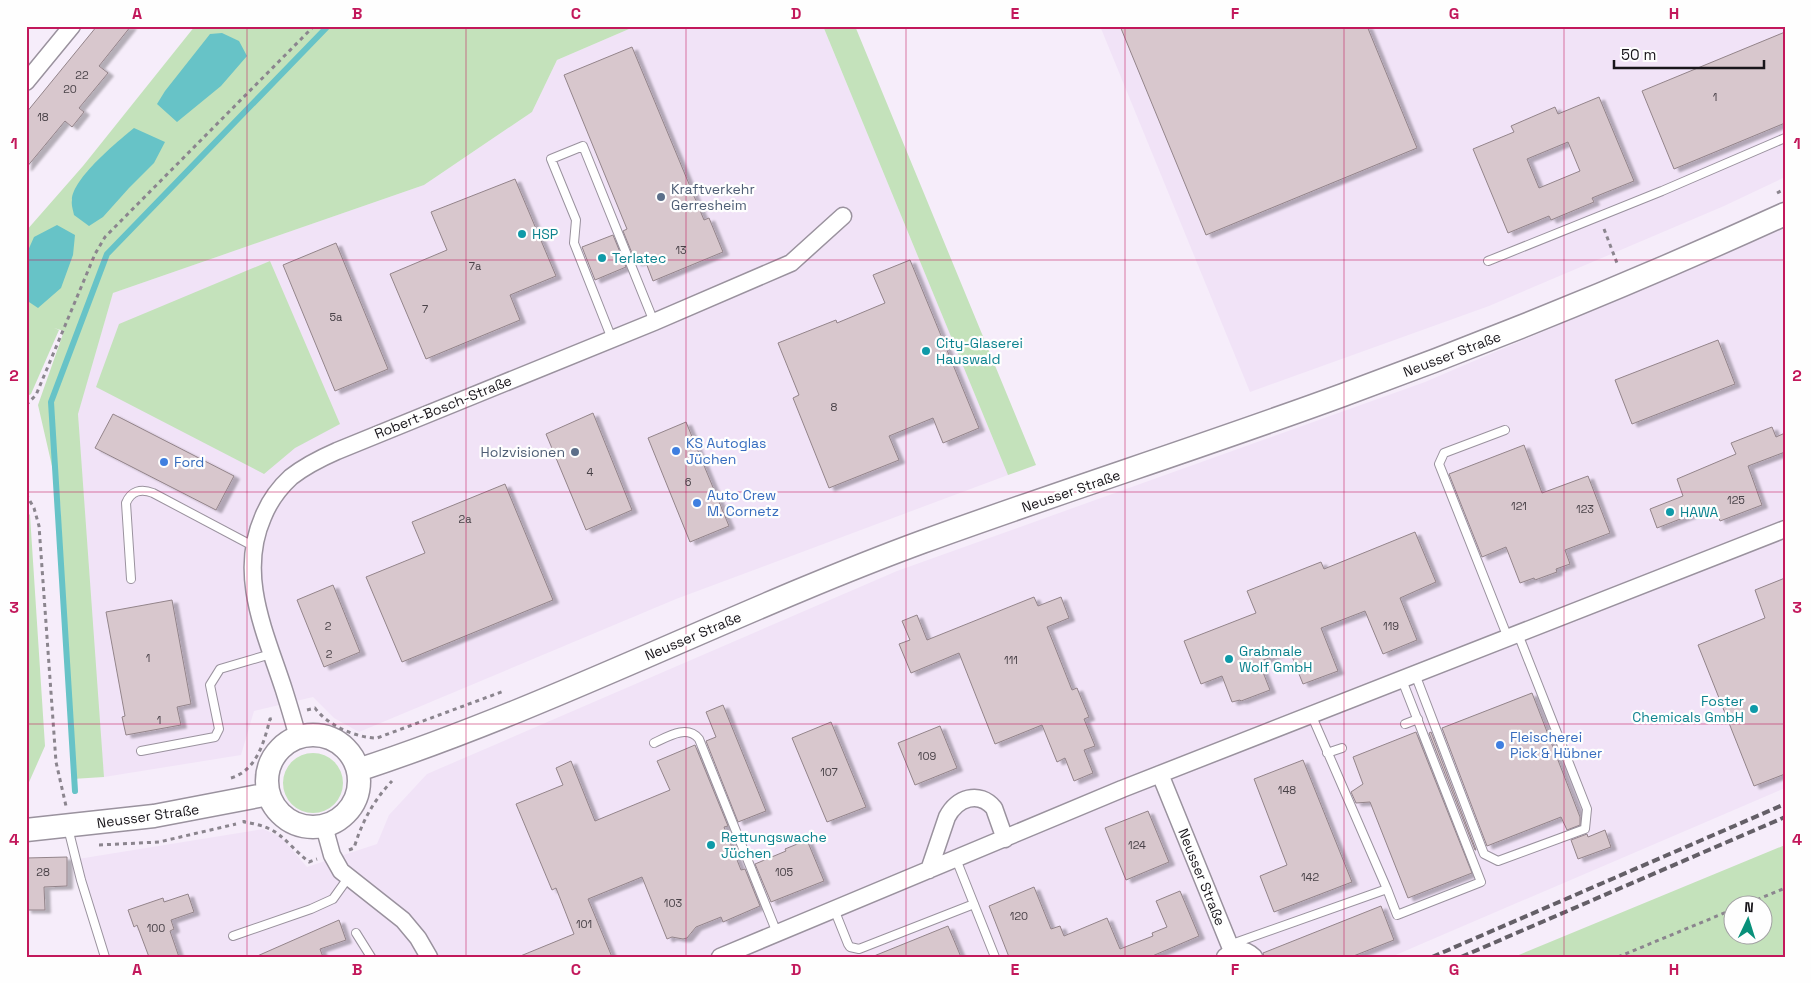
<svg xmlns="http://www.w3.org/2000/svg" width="1811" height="983" viewBox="0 0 1811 983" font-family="'Space Grotesk',sans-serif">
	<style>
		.built { fill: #f1e3f7 }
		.green { fill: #c4e2bb; fill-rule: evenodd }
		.water { fill: #67c3c7 }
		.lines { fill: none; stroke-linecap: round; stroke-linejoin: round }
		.stream { stroke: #67c3c7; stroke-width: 6 }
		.building { fill: #d8c7cd; stroke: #93848a; fill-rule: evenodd; filter: url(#shadow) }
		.lane-casing { stroke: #9a929e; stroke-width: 10 }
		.street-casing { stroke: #9a929e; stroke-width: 19 }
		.secondary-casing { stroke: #9a929e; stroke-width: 25 }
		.path { stroke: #8b858e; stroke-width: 3; stroke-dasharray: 4 4; stroke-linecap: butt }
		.lane { stroke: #fff; stroke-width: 8 }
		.street { stroke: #fff; stroke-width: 16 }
		.secondary { stroke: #fff; stroke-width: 22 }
		.rail { stroke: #645f67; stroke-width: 4; stroke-dasharray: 8 4; stroke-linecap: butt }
		.grid { fill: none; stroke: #c2185b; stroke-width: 1; stroke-opacity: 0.55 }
		.service-dot { fill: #5c6f8a; stroke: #fefefe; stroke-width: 2 }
		.culture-dot { fill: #0f9aa8; stroke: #fefefe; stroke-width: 2 }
		.shop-dot { fill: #3f7fe0; stroke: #fefefe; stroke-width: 2 }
		.labels { text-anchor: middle; stroke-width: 4.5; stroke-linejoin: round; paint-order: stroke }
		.number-label { font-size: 11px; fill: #494248 }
		.service-label { font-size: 14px; fill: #4e5e75; stroke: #fefefe; text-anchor: start }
		.culture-label { font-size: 14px; fill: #0d838f; stroke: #fefefe; text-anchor: start }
		.street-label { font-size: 14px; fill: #19161b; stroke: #fefefe }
		.shop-label { font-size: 14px; fill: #366cbe; stroke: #fefefe; text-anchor: start }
		.neatline { fill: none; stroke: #c2185b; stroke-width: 2 }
		.grid-label { font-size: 16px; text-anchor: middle; font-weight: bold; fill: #c2185b }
	</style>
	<defs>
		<filter id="shadow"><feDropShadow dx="5.5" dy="3" stdDeviation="1" flood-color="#0004"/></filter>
	</defs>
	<rect width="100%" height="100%" fill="#f6edfa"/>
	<!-- built -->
	<path class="built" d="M636 26H823L1008 475 676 599 359 732 334 718 313 697 254 711 241 755 104 777 83 564 78 412 113 293 424 185 532 112 557 60Z
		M1100 26H1785V177L1724 206 1489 306 1250 392Z
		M1785 228V788L1391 957H109L78 859 263 829 281 837 307 867 377 844 389 815 427 774 897 571 1425 382Z"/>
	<!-- green -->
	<path class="green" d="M195 26H636L557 60 532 112 424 185 113 293 78 414 104 777 72 779 60 501 38 405 64 331 54 328 59 330 31 394 26 397V231L83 166Z
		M823 26H855L1036 465 1008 475Z
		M270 261 340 424 295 448 264 474 96 387 119 324Z
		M26 511 30 515 45 746 26 789Z
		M283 783a30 30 0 1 1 60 0a30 30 0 1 1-60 0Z
		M1785 845V957H1514ZM1734 906H1764V936H1734Z"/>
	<!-- water -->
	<path class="water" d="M222 33 239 41 247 56 221 86 177 122 157 104 165 91 210 34Z
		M134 128 165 142 154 163 129 188 103 217 89 226 74 215C73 210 71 205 72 200 72 179 118 141 134 128Z
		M57 225 75 235 73 255 61 288 38 308 26 300V255L34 237Z"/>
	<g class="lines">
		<!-- stream -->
		<path class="stream" d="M75 791 51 402 107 254 328 26"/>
	</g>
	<!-- building -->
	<path class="building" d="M97 26H131L99 66 108 73 79 108 84 112 72 127 65 121 26 168V113Z
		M1120 26H1367L1417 148 1206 235Z
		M1785 32V123L1674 169 1642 91Z
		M632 47 704 220 709 218 723 252 653 281 645 260 636 263 623 231 627 229 564 75Z
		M1599 97 1634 181 1592 198 1594 202 1551 220 1549 216 1508 233 1473 149 1514 132 1511 126 1555 107 1558 114ZM1568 142 1580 171 1539 188 1527 159Z
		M515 179 556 276 510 295 520 320 426 359 390 274 447 250 431 212Z
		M613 235 626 267 595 280 582 247Z
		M336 243 388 369 335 391 283 265Z
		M910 260 979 428 943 443 933 418 889 436 899 460 829 488 793 398 799 395 778 343 836 320 837 323 885 303 873 275Z
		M1718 340 1735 384 1632 424 1615 380Z
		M593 413 632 510 586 530 546 434Z
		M113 414 234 476 216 510 95 448Z
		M686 422 729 526 690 542 648 438Z
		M1772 427 1776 437 1785 433V452L1748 466 1762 505 1720 521 1714 506 1657 528 1650 509 1683 496 1677 479 1736 454 1731 443Z
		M1524 445 1542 493 1588 476 1610 533 1565 550 1570 564 1556 569 1557 572 1535 580 1534 578 1520 583 1506 547 1482 557 1449 474Z
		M505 484 553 600 402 662 366 577 425 553 412 522Z
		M1415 532 1436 582 1400 598 1417 640 1383 654 1365 611 1321 628 1338 671 1303 684 1289 649 1259 662 1270 690 1241 701 1240 700 1232 702 1222 676 1201 684 1184 641 1256 613 1247 591 1321 562 1324 569Z
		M1785 578V774L1754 786 1698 645 1765 618 1755 590Z
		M333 585 360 652 324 667 297 600Z
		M1034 597 1038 606 1061 597 1069 618 1047 627 1072 690 1077 688 1089 717 1084 719 1095 746 1084 750 1093 773 1074 781 1065 758 1057 762 1042 725 995 744 959 653 911 673 899 644 910 640 902 621 917 615 927 640Z
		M172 600 191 704 177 707 181 725 126 735 122 717 125 716 106 612Z
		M1532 693 1580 817V825L1567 830 1561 817 1487 846 1442 728Z
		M723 705 766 811 738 822 706 741 716 737 706 712Z
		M831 722 866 807 827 822 792 738Z
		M940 726 957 768 915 785 898 743Z
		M1416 732 1472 873 1408 898 1370 802 1356 803 1351 792 1363 784 1353 757Z
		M1431 732 1476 850H1475L1429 733Z
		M695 745 728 826 724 827 741 870 745 869 760 906 723 922 721 917 696 927 687 938 683 939 672 937 667 939 642 877 588 899 612 957H518L574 934 556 888 552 890 516 804 563 785 556 768 571 761 595 821 670 790 657 761Z
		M1303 760 1352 882 1274 912 1260 876 1287 865 1254 779Z
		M1148 811 1169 862 1126 880 1105 828Z
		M1605 830 1611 847 1578 859 1571 840 1587 834 1588 837Z
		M807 840 824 881 771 902 755 864 786 851 785 849Z
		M67 857V886L44 887 45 910H26V858Z
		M1034 887 1051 929 1060 926 1064 936 1107 918 1120 949 1153 936 1152 933 1167 927 1156 901 1180 891 1199 936 1150 957H1009L989 906Z
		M188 894 194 912 171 920 174 929 170 931 179 957H149L137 925 134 927 128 910 163 898 164 902Z
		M1381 906 1394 940 1351 957H1264L1263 953Z
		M339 920 346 940 320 949 323 957H255Z
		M948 926 961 957H874V956Z"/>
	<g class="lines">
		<defs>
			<path id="lane" d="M1488 261 1662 191 1785 138
				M612 339 574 243 576 220 551 159 583 146 654 322
				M1505 430 1444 453 1439 464 1508 638
				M131 579 126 503C131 491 141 488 153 493L253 546
				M1415 674 1484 854 1498 861 1585 829 1587 809 1518 634
				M1405 724 1418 719
				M654 743C667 737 687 724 699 739L777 933
				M141 751 215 737 219 729 210 685 220 669 271 654
				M1327 753 1342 748
				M68 828 81 880 105 957
				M956 859 995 957
				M1387 889 1397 915 1481 882 1402 680
				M834 909 848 944 850 947 859 949 974 904
				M356 933 371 957
				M233 936 311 909 333 899 348 878
				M1229 945 1387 889 1311 714"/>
			<path id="street" d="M26 82 72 26
				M298 738C294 722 289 706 284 690 266 634 237 576 263 517 269 502 279 488 291 477 305 466 321 458 337 451L654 322 791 263 843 216
				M1160 774 1232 951
				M324 826 332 855 341 871 403 920 418 938 429 957
				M929 870 947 817C957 798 979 790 994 808L1005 839
				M720 957 1122 789 1785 529
				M1225 957C1234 948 1245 948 1254 957"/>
			<path id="secondary" d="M267 781a46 46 0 1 1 92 0a46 46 0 1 1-92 0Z
				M358 770C551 707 732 612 922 542 1062 491 1204 446 1343 395 1493 340 1640 280 1785 214
				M26 830 154 816 269 794"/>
		</defs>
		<!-- lane casing -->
		<use href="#lane" class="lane-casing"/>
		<!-- street casing -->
		<use href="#street" class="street-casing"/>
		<!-- secondary casing -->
		<use href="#secondary" class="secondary-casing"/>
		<!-- path -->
		<path class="path" d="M1777 193 1785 189
			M1604 229 1617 263
			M26 405 36 395 95 254 105 237 314 26
			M26 494 34 508 39 526 56 762 66 806
			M307 710 315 708C327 725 356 738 377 738L504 691
			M231 778C257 770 264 742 270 719L275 718
			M244 820V822C281 827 283 841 309 862L317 859
			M99 845 159 842 236 824
			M349 850 354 848C362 822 373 801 392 781
			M1742 906 1785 888
			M1618 957 1734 909"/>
		<!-- lane -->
		<use href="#lane" class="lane"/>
		<!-- street -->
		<use href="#street" class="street"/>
		<!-- secondary -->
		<use href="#secondary" class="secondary"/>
		<!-- rail -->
		<path class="rail" d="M1432 957 1785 804
			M1461 957 1785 817"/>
	</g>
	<!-- grid -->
	<path class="grid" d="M247 26V957M466 26V957M686 26V957M906 26V957M1125 26V957M1344 26V957M1564 26V957M26 260H1785M26 492H1785M26 724H1785"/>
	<!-- markers -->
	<g class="service-dot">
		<circle cx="661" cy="197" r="5"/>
		<circle cx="575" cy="452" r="5"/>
	</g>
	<g class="culture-dot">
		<circle cx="522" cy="234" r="5"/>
		<circle cx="602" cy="258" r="5"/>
		<circle cx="926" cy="351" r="5"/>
		<circle cx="1670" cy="512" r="5"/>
		<circle cx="1229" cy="659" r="5"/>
		<circle cx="1754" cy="709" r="5"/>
		<circle cx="711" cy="845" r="5"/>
	</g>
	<g class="shop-dot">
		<circle cx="676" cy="451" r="5"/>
		<circle cx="164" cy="462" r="5"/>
		<circle cx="697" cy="503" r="5"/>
		<circle cx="1500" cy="745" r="5"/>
	</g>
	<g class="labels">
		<!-- number labels -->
		<g class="number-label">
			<text x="82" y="79">22</text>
			<text x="70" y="93">20</text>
			<text x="1715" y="101">1</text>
			<text x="43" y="121">18</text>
			<text x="681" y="254">13</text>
			<text x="475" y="270">7a</text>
			<text x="425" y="313">7</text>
			<text x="336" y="321">5a</text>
			<text x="834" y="411">8</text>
			<text x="590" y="476">4</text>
			<text x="688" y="486">6</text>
			<text x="1736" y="504">125</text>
			<text x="1519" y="510">121</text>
			<text x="1585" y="513">123</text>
			<text x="465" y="523">2a</text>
			<text x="328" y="630">2</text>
			<text x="1391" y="630">119</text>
			<text x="329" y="658">2</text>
			<text x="148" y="662">1</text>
			<text x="1011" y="664">111</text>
			<text x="159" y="724">1</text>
			<text x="927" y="760">109</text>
			<text x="829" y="776">107</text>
			<text x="1287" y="794">148</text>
			<text x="1137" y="849">124</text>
			<text x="43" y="876">28</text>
			<text x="784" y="876">105</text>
			<text x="1310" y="881">142</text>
			<text x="673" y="907">103</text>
			<text x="1019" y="920">120</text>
			<text x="584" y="928">101</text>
			<text x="156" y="932">100</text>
		</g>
		<!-- service labels -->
		<g class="service-label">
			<text x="671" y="194">Kraftverkehr<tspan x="671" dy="16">Gerresheim</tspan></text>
			<text x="565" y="457" text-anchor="end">Holzvisionen</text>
		</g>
		<!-- culture labels -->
		<g class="culture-label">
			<text x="532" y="239">HSP</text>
			<text x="612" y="263">Terlatec</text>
			<text x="936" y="348">City-Glaserei<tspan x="936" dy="16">Hauswald</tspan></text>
			<text x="1680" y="517">HAWA</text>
			<text x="1239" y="656">Grabmale<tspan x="1239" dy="16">Wolf GmbH</tspan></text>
			<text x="1744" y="706" text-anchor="end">Foster<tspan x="1744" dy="16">Chemicals GmbH</tspan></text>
			<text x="721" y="842">Rettungswache<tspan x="721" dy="16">Jüchen</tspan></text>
		</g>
		<!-- street labels -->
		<g class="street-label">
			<text transform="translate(1452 354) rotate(-21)" y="5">Neusser Straße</text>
			<text transform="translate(443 407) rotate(-22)" y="5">Robert-Bosch-Straße</text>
			<text transform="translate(1071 491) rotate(-19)" y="5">Neusser Straße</text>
			<text transform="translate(693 636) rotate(-23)" y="5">Neusser Straße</text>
			<text transform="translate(148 816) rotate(-8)" y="5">Neusser Straße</text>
			<text transform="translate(1202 877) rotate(68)" y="5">Neusser Straße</text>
		</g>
		<!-- shop labels -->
		<g class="shop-label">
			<text x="686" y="448">KS Autoglas<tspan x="686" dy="16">Jüchen</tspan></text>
			<text x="174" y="467">Ford</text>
			<text x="707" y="500">Auto Crew<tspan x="707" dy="16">M. Cornetz</tspan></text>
			<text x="1510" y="742">Fleischerei<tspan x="1510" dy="16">Pick &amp; Hübner</tspan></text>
		</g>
	</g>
	<!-- border -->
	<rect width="1811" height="983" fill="none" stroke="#fefefe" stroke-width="55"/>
	<!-- north arrow -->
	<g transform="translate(1748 920) rotate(4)"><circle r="24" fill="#fefefe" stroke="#a2a1a3"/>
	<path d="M0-4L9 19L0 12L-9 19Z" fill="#08907a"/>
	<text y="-8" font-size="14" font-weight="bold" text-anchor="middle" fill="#19161b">N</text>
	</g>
	<!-- scale -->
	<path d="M1614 60v8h150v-8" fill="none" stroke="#19161b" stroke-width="2.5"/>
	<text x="1621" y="60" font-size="15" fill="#19161b" stroke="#fefefe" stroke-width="4" paint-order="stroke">50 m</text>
	<rect x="28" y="28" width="1756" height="928" class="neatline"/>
	<g class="grid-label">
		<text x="137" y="19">A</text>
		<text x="357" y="19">B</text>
		<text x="576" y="19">C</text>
		<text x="796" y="19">D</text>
		<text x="1015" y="19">E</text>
		<text x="1235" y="19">F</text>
		<text x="1454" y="19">G</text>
		<text x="1674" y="19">H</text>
		<text x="14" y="149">1</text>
		<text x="1797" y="149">1</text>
		<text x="14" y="381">2</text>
		<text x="1797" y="381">2</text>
		<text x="14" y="613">3</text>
		<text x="1797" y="613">3</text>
		<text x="14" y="845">4</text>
		<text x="1797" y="845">4</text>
		<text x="137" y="975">A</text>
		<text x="357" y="975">B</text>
		<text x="576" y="975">C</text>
		<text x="796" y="975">D</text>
		<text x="1015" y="975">E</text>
		<text x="1235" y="975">F</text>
		<text x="1454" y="975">G</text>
		<text x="1674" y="975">H</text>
	</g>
</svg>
